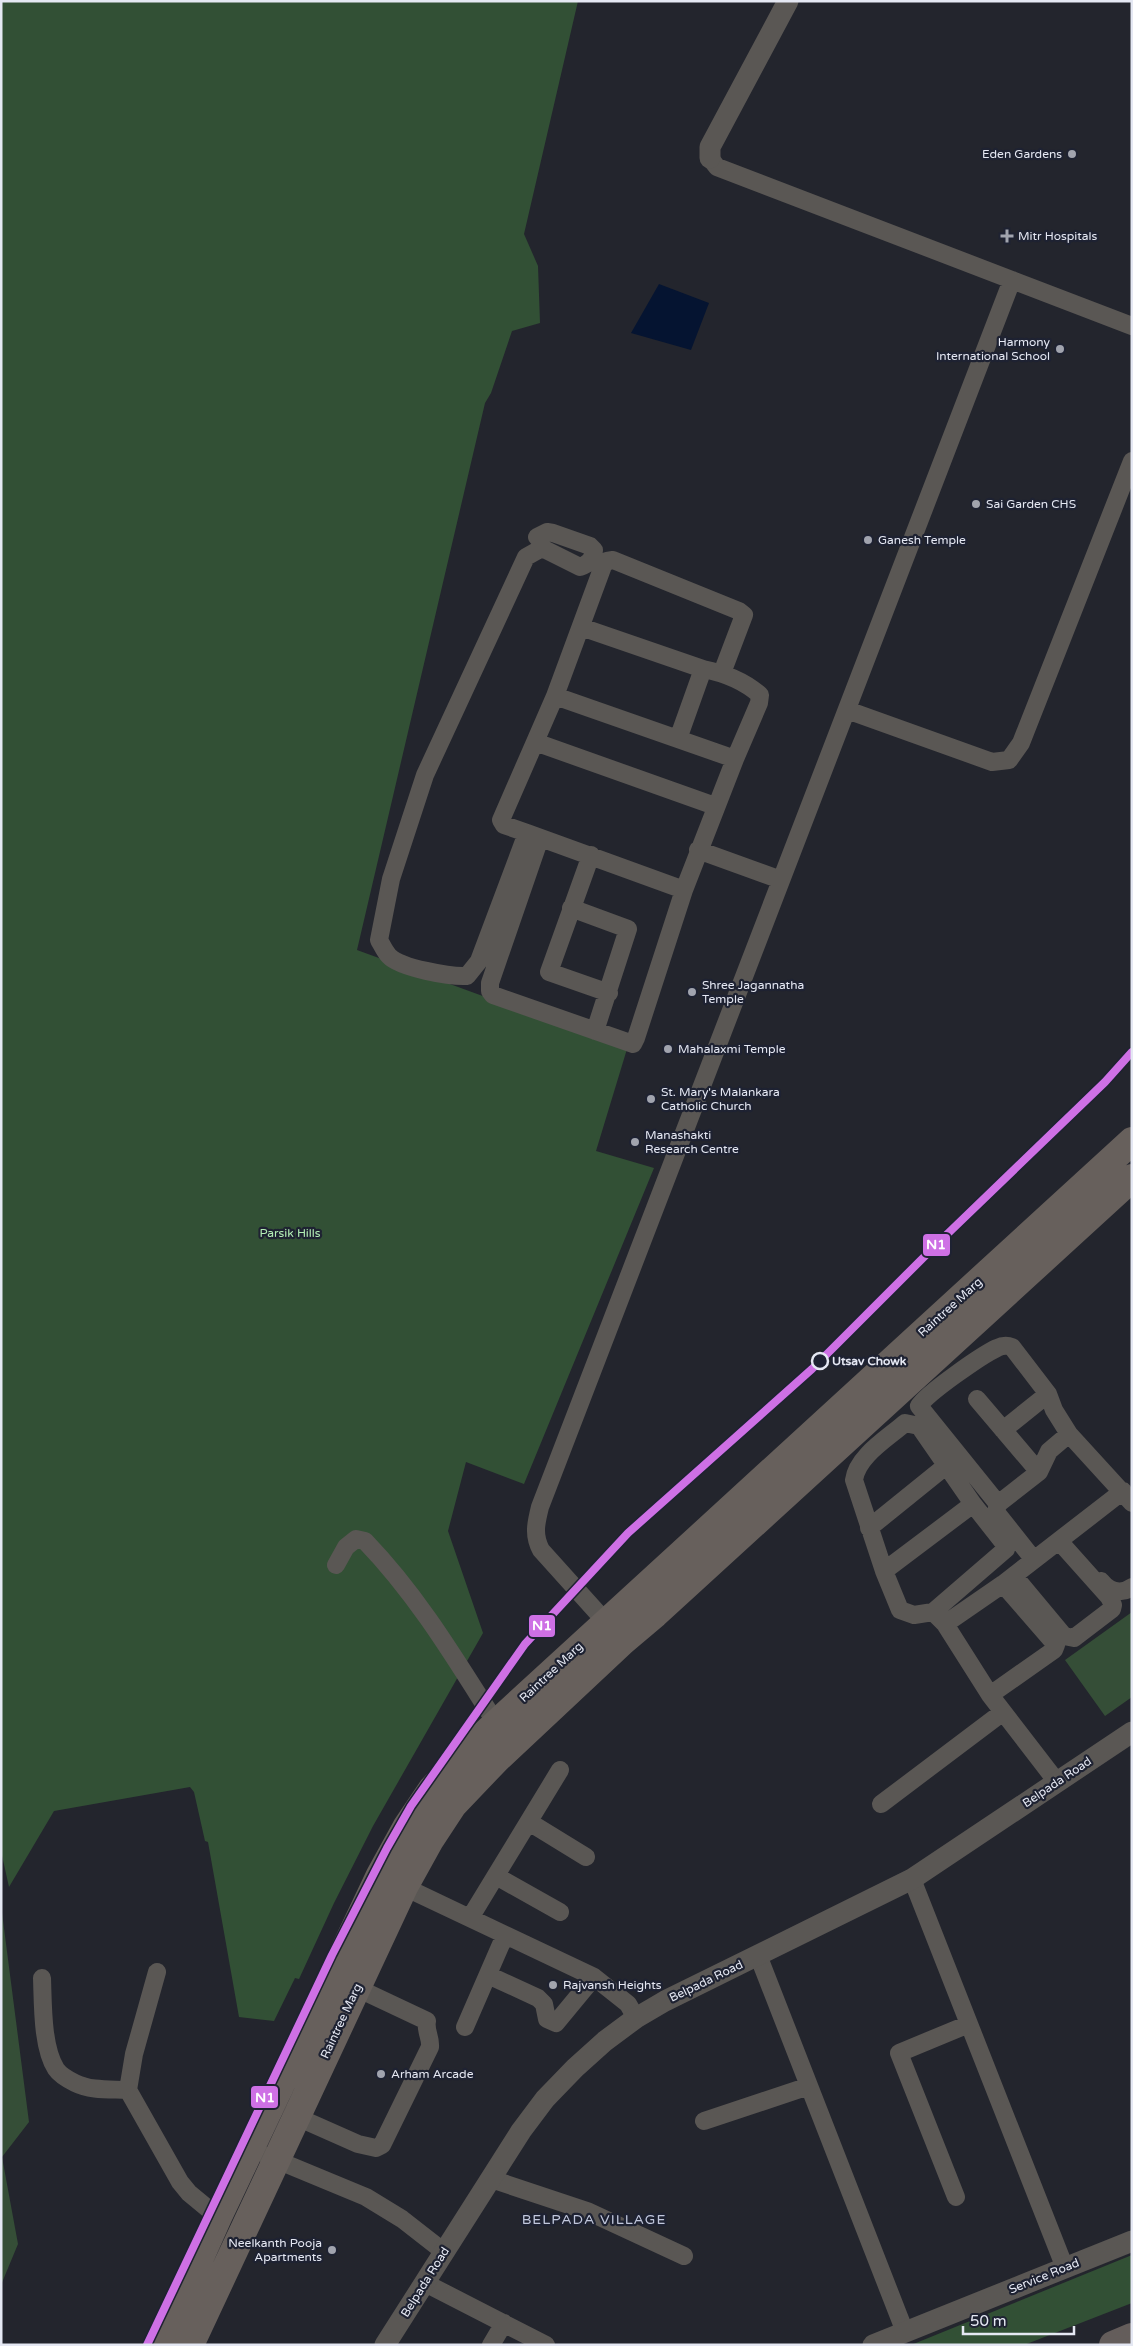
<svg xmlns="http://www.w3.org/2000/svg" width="1133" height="2346" viewBox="0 0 1133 2346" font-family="'Varela Round',sans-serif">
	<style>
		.green { fill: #354e37 }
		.forest { fill: #325035 }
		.water { fill: #051431 }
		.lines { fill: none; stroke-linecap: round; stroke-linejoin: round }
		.minor { stroke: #5a5754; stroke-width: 18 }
		.tertiary { stroke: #5a5754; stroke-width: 21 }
		.primary { stroke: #67605c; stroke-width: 28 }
		.motorway { stroke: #645d5b; stroke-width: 28 }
		.metro-1-casing { stroke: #1e2232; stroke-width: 11 }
		.metro-1 { stroke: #ce70e5; stroke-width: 8 }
		.poi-dot { fill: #a1a4ae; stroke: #1e2232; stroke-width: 2 }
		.stop-dot { fill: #1e2232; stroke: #e5e8f3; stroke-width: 2.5 }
		.labels { text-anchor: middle; stroke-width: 4.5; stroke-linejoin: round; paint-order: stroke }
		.poi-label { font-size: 12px; fill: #e5e8f3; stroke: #1e2232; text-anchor: start }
		.park-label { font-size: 12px; fill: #b3eeb5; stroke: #1e2232 }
		.street-label { font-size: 12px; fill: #e5e8f3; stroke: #1e2232 }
		.stop-label { font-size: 12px; font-weight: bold; fill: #e5e8f3; stroke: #1e2232; text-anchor: start }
		.neighbourhood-label { font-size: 14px; letter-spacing: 1px; fill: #c1c7dc; stroke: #1e2232 }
		.line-badge { stroke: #1e2232; stroke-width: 2 }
		.badge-label { font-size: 14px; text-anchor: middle; font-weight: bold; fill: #fff }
	</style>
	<rect width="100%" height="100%" fill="#23252d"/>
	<!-- green -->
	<path class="green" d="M1132 1612V1697L1105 1716 1065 1660Z
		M1 1905 29 2122 2 2157 18 2244 1 2285Z"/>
	<!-- forest -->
	<path class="forest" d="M1 1H578L524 234 538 266 540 323 512 331 491 393 485 403 357 950 627 1049 596 1151 654 1168 524 1484 466 1462 448 1531 483 1633 373 1826 334 1903 299 1979 295 1978 274 2021 239 2017 208 1842 205 1841 194 1792 190 1787 54 1811 9 1887 1 1851Z
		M1132 2255V2303L1024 2345H911Z"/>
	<!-- water -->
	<path class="water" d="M659 284 709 303 691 350 631 333Z"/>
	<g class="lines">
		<!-- minor -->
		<path class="minor" d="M710 158 717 167 1132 326
			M537 537 547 532 553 533 590 546 594 550C593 559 589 564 580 567L542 548 526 557 425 775 391 879 379 940C382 945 385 952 389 956 400 968 451 977 467 976L479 961 527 833 684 890
			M581 627 703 669C724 673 744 681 760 695L759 703 735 759
			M555 696 603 566 607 561 613 560 739 611 744 615 722 673
			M847 710 992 762 1009 760 1021 743 1132 461
			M678 739 703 669
			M527 833 504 825 501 820 535 742
			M540 838 490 983V991L493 995 633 1044 636 1038 684 890 735 759 555 696 535 742 715 806
			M698 850 781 880
			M591 855 549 972 609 993
			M571 908 628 929 595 1031
			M977 1399 1039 1472
			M1003 1430 1048 1394
			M998 1504 919 1406C927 1393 982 1355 997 1348 1003 1345 1007 1345 1012 1347L1048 1394 1054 1410 1069 1434 1132 1503
			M869 1528 947 1465
			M1034 1560 996 1512 998 1504 1039 1472 1049 1451 1069 1434
			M336 1565 346 1547 356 1539 365 1541C418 1596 456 1660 496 1723
			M884 1571 854 1480C857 1456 888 1438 905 1423L919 1426 973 1504
			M1014 1576 1064 1636 1074 1638 1112 1609 1113 1605 1109 1597 1059 1541
			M1101 1581C1109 1591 1121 1595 1132 1587
			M933 1612 1006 1549V1546L973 1504 884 1571 900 1610 914 1615 933 1612 945 1624
			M613 1630 541 1550C533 1535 536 1523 540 1507L1012 280
			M990 1695 1054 1650 1056 1645 1003 1584
			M1057 1782 990 1695 945 1624 1003 1584 1123 1491
			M881 1804 1003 1712
			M529 1822 586 1857
			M496 1876 560 1912
			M912 1879 1065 2268
			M396 1883 594 1977 628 2004 636 2018
			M470 1918 560 1770
			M758 1955 905 2332
			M157 1972 134 2054 128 2090 180 2182 189 2193 218 2217
			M488 1975 538 1998 544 2004 547 2019 556 2023 594 1977
			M42 1978C43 2004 42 2047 56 2069 60 2075 69 2080 75 2083 91 2091 111 2089 128 2090
			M465 2027 505 1935
			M297 2117 358 2144 376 2148 382 2145 430 2047C431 2037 425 2031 427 2021L357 1988
			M704 2121 809 2086
			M267 2156 366 2197 402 2219 443 2251
			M491 2179 587 2211 684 2256
			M956 2197 899 2053 969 2024
			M425 2283 546 2345
			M491 2345 504 2323"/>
		<!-- tertiary -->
		<path class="tertiary" d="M710 158V147L788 1
			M385 2345 521 2131 545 2099 575 2068 605 2041 636 2018 665 2001 912 1879 1132 1732
			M873 2345 1132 2241"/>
		<!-- primary -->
		<path class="primary" d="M161 2345 218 2217 380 1875 407 1826 432 1789 477 1741 1132 1141
			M190 2345 404 1887 430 1840 453 1805 496 1760 623 1641 655 1614 1132 1178"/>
		<!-- motorway -->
		<path class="motorway" d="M1113 2345 1132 2337"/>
		<defs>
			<path id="metro-1" d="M147 2345 332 1955 387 1848 411 1806 525 1644 628 1533 812 1369 938 1243 1105 1082 1132 1052"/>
		</defs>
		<!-- metro-1 casing -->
		<use href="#metro-1" class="metro-1-casing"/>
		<!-- metro-1 -->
		<use href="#metro-1" class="metro-1"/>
	</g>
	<!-- markers -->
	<g class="poi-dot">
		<circle cx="1072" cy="154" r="5"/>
		<path d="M1004.5 228.5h5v5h5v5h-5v5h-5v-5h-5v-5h5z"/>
		<circle cx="1060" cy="349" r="5"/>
		<circle cx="976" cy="504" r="5"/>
		<circle cx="868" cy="540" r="5"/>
		<circle cx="692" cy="992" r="5"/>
		<circle cx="668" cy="1049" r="5"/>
		<circle cx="651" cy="1099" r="5"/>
		<circle cx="635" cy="1142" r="5"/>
		<circle cx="553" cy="1985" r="5"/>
		<circle cx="381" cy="2074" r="5"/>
		<circle cx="332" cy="2250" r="5"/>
	</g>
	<circle class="stop-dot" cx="820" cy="1361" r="8"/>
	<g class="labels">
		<!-- poi labels -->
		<g class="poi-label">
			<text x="1062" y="158" text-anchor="end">Eden Gardens</text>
			<text x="1018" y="240">Mitr Hospitals</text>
			<text x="1050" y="346" text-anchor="end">Harmony<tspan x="1050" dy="14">International School</tspan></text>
			<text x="986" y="508">Sai Garden CHS</text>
			<text x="878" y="544">Ganesh Temple</text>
			<text x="702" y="989">Shree Jagannatha<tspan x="702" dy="14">Temple</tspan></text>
			<text x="678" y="1053">Mahalaxmi Temple</text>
			<text x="661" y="1096">St. Mary's Malankara<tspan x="661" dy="14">Catholic Church</tspan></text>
			<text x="645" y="1139">Manashakti<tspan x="645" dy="14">Research Centre</tspan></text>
			<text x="563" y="1989">Rajvansh Heights</text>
			<text x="391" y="2078">Arham Arcade</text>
			<text x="322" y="2247" text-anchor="end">Neelkanth Pooja<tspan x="322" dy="14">Apartments</tspan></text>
		</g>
		<!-- park labels -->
		<g class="park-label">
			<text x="290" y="1237">Parsik Hills</text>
		</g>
		<!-- street labels -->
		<g class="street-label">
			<text transform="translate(950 1307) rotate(-42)" y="4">Raintree Marg</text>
			<text transform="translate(551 1672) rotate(-43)" y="4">Raintree Marg</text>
			<text transform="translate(1057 1782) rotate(-34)" y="4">Belpada Road</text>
			<text transform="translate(706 1981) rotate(-26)" y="4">Belpada Road</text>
			<text transform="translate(341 2021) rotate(-65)" y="4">Raintree Marg</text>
			<text transform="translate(1044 2276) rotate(-22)" y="4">Service Road</text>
			<text transform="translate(425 2282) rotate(-58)" y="4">Belpada Road</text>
		</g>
		<!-- stop labels -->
		<g class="stop-label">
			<text x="832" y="1365">Utsav Chowk</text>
		</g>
		<!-- neighbourhood labels -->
		<g class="neighbourhood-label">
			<text x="594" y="2224">BELPADA VILLAGE</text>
		</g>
	</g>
	<g class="line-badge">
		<rect x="922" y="1233" width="29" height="24" rx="5" fill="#ce70e5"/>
		<rect x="528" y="1614" width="28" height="24" rx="5" fill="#ce70e5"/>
		<rect x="250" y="2085" width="29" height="24" rx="5" fill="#ce70e5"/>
	</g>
	<g class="badge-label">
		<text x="936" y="1249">N1</text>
		<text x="542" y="1630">N1</text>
		<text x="265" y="2102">N1</text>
	</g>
	<!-- border -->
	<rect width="1133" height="2346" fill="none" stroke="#e5e8f3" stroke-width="5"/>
	<!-- scale -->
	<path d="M963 2326v8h111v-8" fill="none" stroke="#e5e8f3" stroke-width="2.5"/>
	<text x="970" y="2326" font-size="15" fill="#e5e8f3" stroke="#1e2232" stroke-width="4" paint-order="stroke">50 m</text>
</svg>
